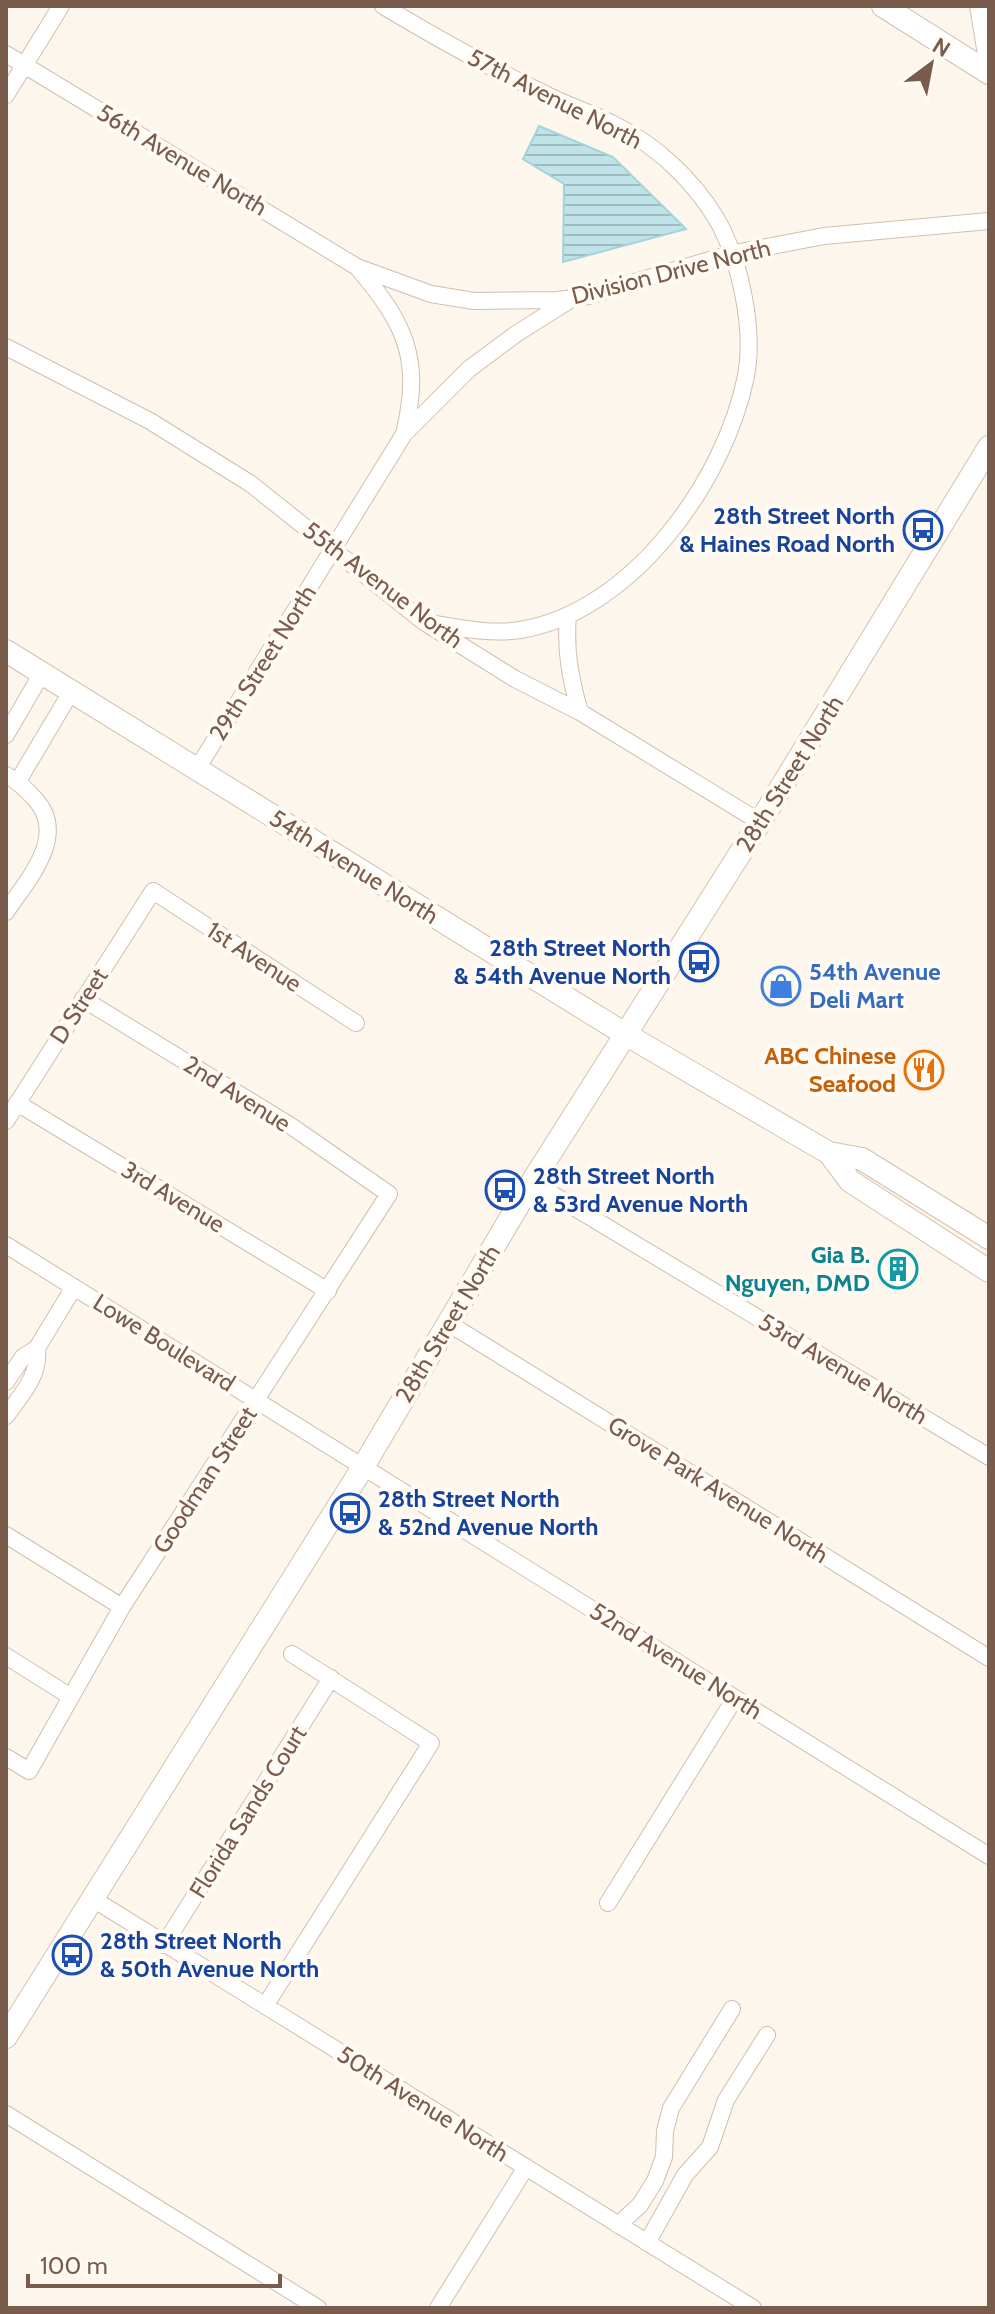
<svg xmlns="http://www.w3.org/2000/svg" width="995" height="2314" viewBox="0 0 995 2314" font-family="Cabin,sans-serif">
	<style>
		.water { fill: url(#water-rules); stroke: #a5d3da; stroke-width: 2 }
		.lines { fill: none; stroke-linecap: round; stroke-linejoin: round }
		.street-casing { stroke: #d1beb0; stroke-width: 18 }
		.secondary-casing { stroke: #d6c0b0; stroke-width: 24 }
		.street { stroke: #fff; stroke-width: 16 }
		.secondary { stroke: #fff; stroke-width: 22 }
		.labels { text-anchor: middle; stroke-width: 8; stroke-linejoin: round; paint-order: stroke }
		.street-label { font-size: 24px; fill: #7a5c4d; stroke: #fffaf3 }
		.transit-label { font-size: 24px; font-weight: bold; fill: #164399; stroke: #fffaf3; text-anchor: start }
		.shop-label { font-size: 24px; font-weight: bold; fill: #366cbe; stroke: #fffaf3; text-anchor: start }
		.food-label { font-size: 24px; font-weight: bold; fill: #c56008; stroke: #fffaf3; text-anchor: end }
		.culture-label { font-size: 24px; font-weight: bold; fill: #0d838f; stroke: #fffaf3; text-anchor: end }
	</style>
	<defs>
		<pattern id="water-rules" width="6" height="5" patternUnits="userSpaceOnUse" patternTransform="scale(2)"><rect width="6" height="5" fill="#bfe3e8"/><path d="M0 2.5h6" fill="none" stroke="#a0bbbe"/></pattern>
	</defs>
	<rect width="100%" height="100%" fill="#fdf6ec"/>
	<!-- water -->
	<path class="water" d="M539 126 613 157 686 229 563 262 564 184 523 159Z"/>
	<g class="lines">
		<defs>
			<path id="street" d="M383 6C435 37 488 67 543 93 566 105 591 113 615 125 656 145 692 179 716 218 740 259 755 329 746 376 725 481 632 612 520 630 489 635 455 627 424 622
				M6 54 357 267 431 294 474 301 558 300 588 296 730 254 824 236 989 221
				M6 95 61 6
				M6 347 150 421 251 484 424 622 515 679 580 712 760 822
				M405 433 469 369 516 334 570 300
				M568 615C565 650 570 678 580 712
				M6 735 42 673
				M197 769 404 434C422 359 406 325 358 268
				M6 775C18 781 26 789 35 799 69 836 27 880 6 912
				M18 781 71 692
				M17 1103 328 1291
				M6 1121 153 891 356 1023
				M532 1182 989 1457
				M6 1245 989 1856
				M448 1323 989 1658
				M6 1382 23 1357 37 1348 74 1287
				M6 1416C22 1394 40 1376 37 1348
				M6 1535 122 1607
				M6 1656 71 1697
				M6 1757 29 1771 122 1607 389 1194 291 1126 83 999
				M93 1899 753 2308
				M608 1903 735 1698
				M164 1945 331 1678
				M265 2006 431 1743 292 1654
				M6 2114 318 2308
				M618 2225 640 2205 655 2181 664 2157 665 2131 671 2108 732 2009
				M647 2243 685 2175 710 2147 726 2100 767 2035
				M438 2308 526 2167"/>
			<path id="secondary" d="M883 6 989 73
				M981 6 989 54
				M6 651 625 1034 829 1153 862 1159 989 1238
				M829 1153 850 1181 989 1271
				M6 2037 363 1467 532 1182 760 822 989 447"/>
		</defs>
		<!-- street casing -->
		<use href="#street" class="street-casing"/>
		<!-- secondary casing -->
		<use href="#secondary" class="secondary-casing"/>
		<!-- street -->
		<use href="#street" class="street"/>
		<!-- secondary -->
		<use href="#secondary" class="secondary"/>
	</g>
	<!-- icons -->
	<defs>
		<symbol id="bus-ring" viewBox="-11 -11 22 22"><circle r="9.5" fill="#fffaf3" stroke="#1a4fb4" stroke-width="1.5"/><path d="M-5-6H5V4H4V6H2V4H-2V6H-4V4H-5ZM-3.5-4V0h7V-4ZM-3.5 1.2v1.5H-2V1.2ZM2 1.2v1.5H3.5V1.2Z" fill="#1a4fb4"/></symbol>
		<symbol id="shop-ring" viewBox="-11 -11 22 22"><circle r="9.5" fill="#fffaf3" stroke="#3f7fe0" stroke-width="1.5"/><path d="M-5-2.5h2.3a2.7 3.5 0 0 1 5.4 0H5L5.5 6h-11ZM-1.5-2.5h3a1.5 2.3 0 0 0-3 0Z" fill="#3f7fe0"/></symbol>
		<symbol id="restaurant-ring" viewBox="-11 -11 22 22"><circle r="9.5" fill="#fffaf3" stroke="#e8710a" stroke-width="1.5"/><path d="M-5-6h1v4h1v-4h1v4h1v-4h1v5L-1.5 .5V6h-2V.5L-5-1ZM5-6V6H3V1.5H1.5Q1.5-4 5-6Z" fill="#e8710a"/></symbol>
		<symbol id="building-ring" viewBox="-11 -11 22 22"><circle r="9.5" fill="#fffaf3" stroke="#0f9aa8" stroke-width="1.5"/><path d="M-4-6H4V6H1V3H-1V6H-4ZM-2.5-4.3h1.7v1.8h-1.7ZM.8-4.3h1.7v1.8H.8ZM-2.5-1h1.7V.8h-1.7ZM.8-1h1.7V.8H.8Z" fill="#0f9aa8"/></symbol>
	</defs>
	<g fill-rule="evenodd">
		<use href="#bus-ring" x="901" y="508" width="44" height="44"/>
		<use href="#bus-ring" x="677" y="940" width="44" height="44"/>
		<use href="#shop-ring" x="759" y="964" width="44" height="44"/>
		<use href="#restaurant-ring" x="902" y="1048" width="44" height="44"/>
		<use href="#bus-ring" x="483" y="1168" width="44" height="44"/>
		<use href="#building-ring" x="876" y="1247" width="44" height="44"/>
		<use href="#bus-ring" x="328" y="1491" width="44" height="44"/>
		<use href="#bus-ring" x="50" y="1933" width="44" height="44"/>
	</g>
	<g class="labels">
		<!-- street labels -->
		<g class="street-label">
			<text transform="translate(555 99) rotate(27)" y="8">57th Avenue North</text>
			<text transform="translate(182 160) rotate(31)" y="8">56th Avenue North</text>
			<text transform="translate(671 272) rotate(-14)" y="8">Division Drive North</text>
			<text transform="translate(383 585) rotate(37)" y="8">55th Avenue North</text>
			<text transform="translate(263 663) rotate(-58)" y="8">29th Street North</text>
			<text transform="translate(790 774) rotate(-58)" y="8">28th Street North</text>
			<text transform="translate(354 867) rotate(32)" y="8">54th Avenue North</text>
			<text transform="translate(254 957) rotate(33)" y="8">1st Avenue</text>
			<text transform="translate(79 1006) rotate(-57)" y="8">D Street</text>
			<text transform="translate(237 1094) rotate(32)" y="8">2nd Avenue</text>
			<text transform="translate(173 1197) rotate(31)" y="8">3rd Avenue</text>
			<text transform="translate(448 1324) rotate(-59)" y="8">28th Street North</text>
			<text transform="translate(164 1343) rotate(32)" y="8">Lowe Boulevard</text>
			<text transform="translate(843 1369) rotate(31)" y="8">53rd Avenue North</text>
			<text transform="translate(205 1480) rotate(-57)" y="8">Goodman Street</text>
			<text transform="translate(718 1490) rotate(32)" y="8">Grove Park Avenue North</text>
			<text transform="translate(676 1661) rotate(32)" y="8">52nd Avenue North</text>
			<text transform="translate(248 1812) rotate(-58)" y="8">Florida Sands Court</text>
			<text transform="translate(423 2104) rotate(32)" y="8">50th Avenue North</text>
		</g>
		<!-- transit labels -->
		<g class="transit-label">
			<text x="895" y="524" text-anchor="end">28th Street North<tspan x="895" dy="28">&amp; Haines Road North</tspan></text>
			<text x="671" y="956" text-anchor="end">28th Street North<tspan x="671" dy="28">&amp; 54th Avenue North</tspan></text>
			<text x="533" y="1184">28th Street North<tspan x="533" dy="28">&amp; 53rd Avenue North</tspan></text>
			<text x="378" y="1507">28th Street North<tspan x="378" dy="28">&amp; 52nd Avenue North</tspan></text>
			<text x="100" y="1949">28th Street North<tspan x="100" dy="28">&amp; 50th Avenue North</tspan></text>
		</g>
		<!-- shop labels -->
		<g class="shop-label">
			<text x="809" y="980">54th Avenue<tspan x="809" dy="28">Deli Mart</tspan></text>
		</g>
		<!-- food labels -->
		<g class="food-label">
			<text x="896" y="1064">ABC Chinese<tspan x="896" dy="28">Seafood</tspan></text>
		</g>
		<!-- culture labels -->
		<g class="culture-label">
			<text x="870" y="1263">Gia B.<tspan x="870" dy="28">Nguyen, DMD</tspan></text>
		</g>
	</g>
	<!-- border -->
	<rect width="995" height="2314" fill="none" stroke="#7a5c4d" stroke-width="16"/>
	<!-- north arrow -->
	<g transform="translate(931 64) rotate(32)" stroke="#fffaf3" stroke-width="6" paint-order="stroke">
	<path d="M0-6L14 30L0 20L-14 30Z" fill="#7a5c4d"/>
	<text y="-12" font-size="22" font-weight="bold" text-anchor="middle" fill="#7a5c4d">N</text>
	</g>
	<!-- scale -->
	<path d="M28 2274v12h252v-12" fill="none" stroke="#7a5c4d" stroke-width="4"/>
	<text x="40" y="2274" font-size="24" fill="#7a5c4d" stroke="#fffaf3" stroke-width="6" paint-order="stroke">100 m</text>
</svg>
